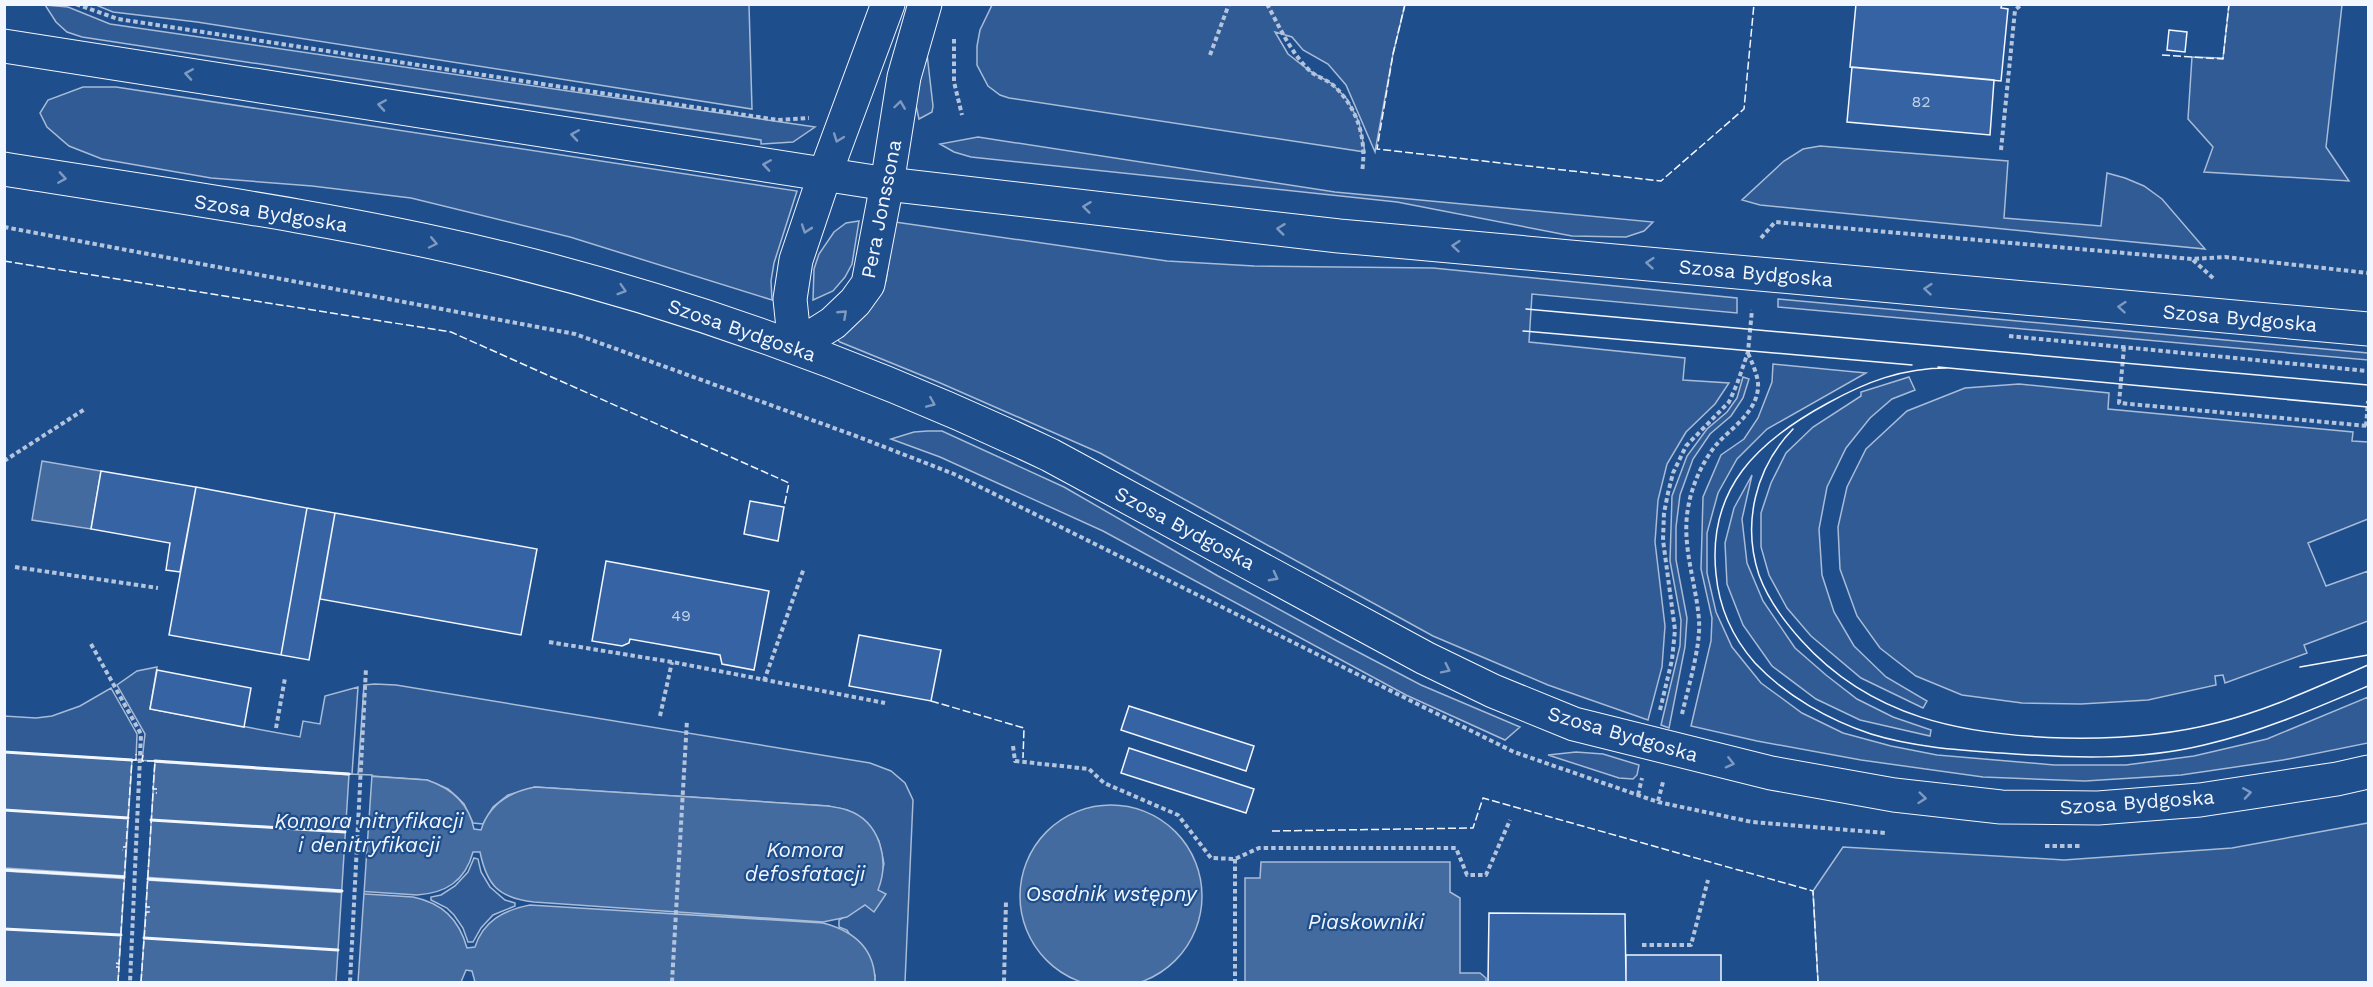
<svg xmlns="http://www.w3.org/2000/svg" width="2373" height="987" viewBox="0 0 2373 987" font-family="'Work Sans',sans-serif">
	<style>
		.built { fill: #305b95; stroke: #a8bbd7; stroke-width: 1.5 }
		.water { fill: #446ba0; stroke: #a8bbd7; stroke-width: 1.5 }
		.pier { fill: #1f4e8c; stroke: #a8bbd7; stroke-width: 1.5 }
		.building { fill: #3563a3; stroke: #f2f6ff; stroke-width: 1.5 }
		.lines { fill: none; stroke-linecap: round; stroke-linejoin: round }
		.minor-casing { stroke: #f2f6ff; stroke-width: 35 }
		.primary-casing { stroke: #f2f6ff; stroke-width: 35 }
		.path { stroke: #b3c4dc; stroke-width: 4; stroke-dasharray: 4.5 3; stroke-linecap: butt }
		.minor { stroke: #1f4e8c; stroke-width: 33 }
		.primary { stroke: #1f4e8c; stroke-width: 33 }
		.tram { stroke: #f2f6ff; stroke-width: 1.5 }
		.fence { stroke: #f2f6ff; stroke-width: 1.5; stroke-dasharray: 8 3; stroke-linecap: butt }
		.wall { stroke: #f2f6ff; stroke-width: 3 }
		.oneway { stroke: #7e9ac0 }
		.labels { text-anchor: middle; stroke-width: 4.5; stroke-linejoin: round; paint-order: stroke }
		.number-label { font-size: 16px; fill: #c3d1e8 }
		.street-label { font-size: 20px; fill: #f2f6ff; stroke: #1f4e8c }
		.water-label { font-size: 21px; font-style: italic; fill: #f2f6ff; stroke: #1f4e8c }
	</style>
	<rect width="100%" height="100%" fill="#1f4e8c"/>
	<!-- built -->
	<path class="built" d="M45 5 68 7 110 24 815 127 793 142 761 144V140L82 37 67 32 56 22Z
		M96 5H749L752 109 197 22 113 12Z
		M992 5V4L1405 5 1393 54 1375 152 1346 85 1328 64 1303 50 1292 37 1275 32 1288 54 1310 71 1331 83 1347 99 1359 122 1365 152 1009 98 1000 95 988 86 977 65V46L980 30Z
		M2229 5H2342L2326 147 2349 181 2204 172 2213 147 2188 119 2192 57 2223 58Z
		M927 54 933 106 932 112 919 119 913 92Z
		M83 87H116L797 191 774 263 771 281 772 300 570 237 411 198 312 186 211 178 102 159 69 146 47 127 40 113 48 100Z
		M978 137 1335 192 1653 222 1644 231 1626 237 1572 236 1397 202 971 157 954 152 940 144Z
		M1820 146 2008 161 2004 218 2101 226 2107 173 2125 178 2144 186 2162 199 2205 249 1760 205 1742 200 1784 161 1803 149Z
		M859 221 852 264 845 277 833 291 813 300 814 269 819 254 834 232 846 223Z
		M895 222 1167 261 1254 266 1433 268 1737 298V313L1532 294 1529 342 1685 358 1683 380 1729 383 1715 404 1686 432 1667 464 1658 500 1655 542 1665 626 1662 667 1648 720 1548 685 1433 636 1100 453 938 382 840 342 832 335 879 294 886 281Z
		M1778 299 2368 353V360L1778 307Z
		M1773 364 1866 373 1767 429 1737 459 1718 493 1707 533V573L1716 612 1732 647 1761 683 1802 713 1843 733 1891 746 1937 755 2054 765H2126L2194 756 2267 739 2368 697V743L2283 760 2181 775 2085 781 1983 777 1861 760 1757 741 1691 726 1711 641 1712 618 1701 569 1703 497 1721 455 1744 439 1758 418 1772 382Z
		M1743 377 1749 379 1743 398 1731 416 1710 434 1693 459 1680 495 1676 527V560L1687 618 1685 647 1669 728 1661 725 1680 646 1681 620 1670 561 1672 496 1687 456 1707 429 1727 412 1737 398Z
		M1909 377 1915 390 1892 399 1870 418 1846 448 1827 487 1819 529 1822 575 1834 612 1854 646 1886 677 1927 701 1923 708 1861 678 1811 636 1787 608 1769 575 1761 547V513L1771 483 1786 453 1813 427 1861 396V392Z
		M2019 384 2109 393 2108 409 2353 432 2352 441 2368 442V519L2308 543 2326 586 2368 571V621L2304 645 2307 653 2225 683 2223 675 2215 676 2216 685 2148 700 2081 704 2022 703 1962 695 1916 676 1880 648 1857 616 1840 569 1838 527 1847 487 1866 449 1907 411 1965 388Z
		M928 431H942L1064 487 1218 576 1339 642 1421 685 1520 727 1505 740 1406 695 1103 531 940 457 891 439 914 432Z
		M1752 475 1742 519 1747 563 1763 601 1795 648 1826 675 1857 699 1893 717 1931 730 1930 736 1860 720 1816 699 1772 666 1743 625 1727 584 1725 543 1734 508Z
		M157 667 150 709 300 737 303 721 320 724 325 696 358 687 352 774 142 761 145 734 117 685 137 671Z
		M375 684 396 685 870 763 891 771 905 783 913 800 905 982H875V975L847 930 839 927V920L865 905 877 890 884 864 879 841 873 831 866 822 847 810 828 806 535 787 508 795 493 807 483 824 473 823 464 804 456 796 448 789 427 780 358 775 364 685Z
		M111 688 137 734 136 760 5 752 4 716 36 718 52 716 80 706Z
		M1576 752 1603 754 1639 765 1637 775 1633 779 1619 778 1548 755Z
		M2368 823V982H1818L1813 891 1843 847 2064 860 2232 848Z
		M474 858 478 859 481 872 490 887 505 900 515 903V906L493 915 481 928 473 942H468L463 928 454 915 447 908 431 900V897L441 895 455 886 468 872Z"/>
	<!-- water -->
	<path class="water" d="M42 461 101 471 91 529 32 520Z
		M4 752 427 780C451 788 469 804 474 829L481 830C489 804 509 792 535 787L828 806C834 807 841 808 847 810 880 821 890 860 878 890L886 894 874 912 865 905 847 917 823 922 534 902C499 898 487 886 480 852H473C465 882 445 893 417 895L5 868Z
		M1020 896a91 91 0 1 1 182 0a91 91 0 1 1-182 0Z
		M1261 862H1450V892L1460 898V973H1480L1486 978V982H1245V878H1260Z
		M4 871 413 897C442 903 459 919 467 948L475 947C483 921 504 910 530 905L823 923C854 931 875 948 875 982H475L472 971 466 970 461 982H5Z"/>
	<!-- pier -->
	<path class="pier" d="M132 760 155 761 144 938 141 982H118Z
		M349 774 372 775 358 982H336Z"/>
	<!-- building -->
	<path class="building" d="M1856 4H2002L2001 8 2008 9 2001 81 1850 67Z
		M2169 30 2187 32 2185 52 2167 50Z
		M1852 67 1994 80 1990 135 1847 122Z
		M101 471 196 487 180 572 166 570 170 543 91 529Z
		M196 487 307 508 281 655 169 635Z
		M750 501 784 507 778 541 744 534Z
		M307 508 335 513 309 660 281 655Z
		M335 513 537 549 521 635 320 599Z
		M606 561 769 591 754 670 722 664 720 655 630 639 629 643 622 646 592 641Z
		M859 635 941 650 931 701 849 686Z
		M157 670 251 688 244 727 150 709Z
		M1129 706 1254 746 1246 771 1121 730Z
		M1129 748 1254 789 1246 813 1121 773Z
		M1489 913 1625 914 1626 982H1488Z
		M1626 955H1721V982H1626Z"/>
	<g class="lines">
		<defs>
			<path id="minor" d="M888 4 825 174 796 260 790 299 795 347 833 323 855 302 868 284 887 184 904 77 925 4"/>
			<path id="primary" d="M4 46 887 184 1339 236 2368 329
				M4 169C166 195 330 217 489 255 682 301 871 370 1050 455L1425 658 1493 691 1574 724 1771 773 1894 795 2001 807 2098 808 2200 800 2337 779 2368 772"/>
		</defs>
		<!-- minor casing -->
		<use href="#minor" class="minor-casing"/>
		<!-- primary casing -->
		<use href="#primary" class="primary-casing"/>
		<!-- path -->
		<path class="path" d="M76 4 118 19 778 120 809 118
			M1267 4C1279 26 1291 53 1309 70 1316 77 1326 79 1333 85 1358 108 1367 139 1362 172
			M954 39V82L962 115
			M1210 55 1229 4
			M2001 150 2015 10 2022 4
			M4 227 575 334 856 436 954 474 1514 752 1658 802 1752 822 1885 833
			M1761 238 1775 222 2192 259 2225 257 2368 273
			M2193 260 2214 279
			M2009 336 2368 371
			M2124 347 2119 403 2368 426
			M2366 426 2368 401
			M4 461 85 409
			M15 567 158 588
			M549 642 672 662 885 703
			M91 644 141 734 130 982
			M764 681 804 568
			M1660 710 1672 660 1675 630 1663 540 1664 513 1668 493 1673 473 1686 446 1729 402 1737 384 1748 352 1752 310
			M1682 714C1688 688 1701 646 1699 620 1696 581 1680 543 1689 503 1693 483 1703 461 1716 445 1731 428 1756 413 1758 388 1759 377 1752 363 1748 353
			M660 716 672 662
			M276 728 285 678
			M1013 746 1015 761 1089 769 1104 783 1178 815 1211 858 1235 859 1259 848H1456L1467 875H1486L1510 820
			M1638 795 1642 778
			M1658 801 1663 782
			M2045 846H2082
			M1235 859V982
			M1642 945H1691L1708 880
			M350 982 366 668
			M672 982 687 720
			M1004 982 1006 901"/>
		<!-- minor -->
		<use href="#minor" class="minor"/>
		<!-- primary -->
		<use href="#primary" class="primary"/>
		<!-- tram -->
		<path class="tram" d="M1526 309 2368 385
			M1523 331 1912 365
			M1938 367 2368 407
			M1947 368C1902 368 1866 382 1828 403 1758 441 1707 488 1716 574 1719 607 1733 638 1755 663 1786 696 1829 720 1871 734 1913 747 1958 750 2001 753 2068 758 2138 761 2204 745 2261 732 2314 709 2368 686
			M1793 429C1755 468 1742 524 1759 575 1768 600 1784 621 1801 640 1871 718 1963 735 2064 738 2115 739 2166 736 2216 723 2269 710 2319 686 2368 665
			M2300 667 2368 655"/>
		<!-- fence -->
		<path class="fence" d="M1405 4 1393 54 1377 149 1661 181 1744 109 1754 4
			M2162 55 2223 59 2229 4
			M4 261 451 332 789 483 784 507
			M931 701 1024 728 1023 758
			M143 755 142 761H155L153 789H157
			M1272 831 1473 828 1483 798 1813 891 1818 982
			M123 847H126L132 760H136V754
			M150 907H146L153 793H157
			M116 963 119 964 126 850H122
			M116 967H119L118 982
			M141 982 146 912H150"/>
		<!-- wall -->
		<path class="wall" d="M4 752 132 760
			M155 761 349 774
			M4 810 128 818
			M151 820 345 832
			M4 870 124 877
			M148 879 342 891
			M4 929 121 935
			M144 938 338 950"/>
	</g>
	<!-- one-way arrows -->
	<defs><path id="oneway-chevron" d="M-2-3.5L2.5 0L-2 3.5" fill="none" stroke-width="1.6" stroke-linecap="round" stroke-linejoin="round" transform="scale(1.5)"/></defs>
	<g class="oneway">
		<use href="#oneway-chevron" transform="translate(189 74) rotate(-171)"/>
		<use href="#oneway-chevron" transform="translate(382 105) rotate(-171)"/>
		<use href="#oneway-chevron" transform="translate(900 105) rotate(-82)"/>
		<use href="#oneway-chevron" transform="translate(575 135) rotate(-171)"/>
		<use href="#oneway-chevron" transform="translate(838 138) rotate(110)"/>
		<use href="#oneway-chevron" transform="translate(767 165) rotate(-171)"/>
		<use href="#oneway-chevron" transform="translate(62 178) rotate(9)"/>
		<use href="#oneway-chevron" transform="translate(1087 207) rotate(-173)"/>
		<use href="#oneway-chevron" transform="translate(806 229) rotate(109)"/>
		<use href="#oneway-chevron" transform="translate(1281 229) rotate(-173)"/>
		<use href="#oneway-chevron" transform="translate(433 243) rotate(12)"/>
		<use href="#oneway-chevron" transform="translate(1456 246) rotate(-175)"/>
		<use href="#oneway-chevron" transform="translate(1650 263) rotate(-175)"/>
		<use href="#oneway-chevron" transform="translate(1928 289) rotate(-175)"/>
		<use href="#oneway-chevron" transform="translate(622 290) rotate(17)"/>
		<use href="#oneway-chevron" transform="translate(2122 307) rotate(-175)"/>
		<use href="#oneway-chevron" transform="translate(843 314) rotate(-43)"/>
		<use href="#oneway-chevron" transform="translate(931 403) rotate(23)"/>
		<use href="#oneway-chevron" transform="translate(1274 577) rotate(28)"/>
		<use href="#oneway-chevron" transform="translate(1446 669) rotate(26)"/>
		<use href="#oneway-chevron" transform="translate(1730 763) rotate(14)"/>
		<use href="#oneway-chevron" transform="translate(2247 793) rotate(-9)"/>
		<use href="#oneway-chevron" transform="translate(1922 798) rotate(6)"/>
	</g>
	<g class="labels">
		<!-- number labels -->
		<g class="number-label">
			<text x="1921" y="107">82</text>
			<text x="681" y="621">49</text>
		</g>
		<!-- street labels -->
		<g class="street-label">
			<text transform="translate(881 209) rotate(-79)" y="7">Pera Jonssona</text>
			<text transform="translate(271 213) rotate(9)" y="7">Szosa Bydgoska</text>
			<text transform="translate(1756 273) rotate(5)" y="7">Szosa Bydgoska</text>
			<text transform="translate(2240 318) rotate(5)" y="7">Szosa Bydgoska</text>
			<text transform="translate(742 330) rotate(19)" y="7">Szosa Bydgoska</text>
			<text transform="translate(1185 528) rotate(28)" y="7">Szosa Bydgoska</text>
			<text transform="translate(1623 734) rotate(16)" y="7">Szosa Bydgoska</text>
			<text transform="translate(2137 802) rotate(-4)" y="7">Szosa Bydgoska</text>
		</g>
		<!-- water labels -->
		<g class="water-label">
			<text x="369" y="828">Komora nitryfikacji<tspan x="369" dy="24">i denitryfikacji</tspan></text>
			<text x="805" y="857">Komora<tspan x="805" dy="24">defosfatacji</tspan></text>
			<text x="1111" y="901">Osadnik wstępny</text>
			<text x="1366" y="929">Piaskowniki</text>
		</g>
	</g>
	<!-- border -->
	<rect width="2373" height="987" fill="none" stroke="#f2f6ff" stroke-width="12"/>
</svg>
